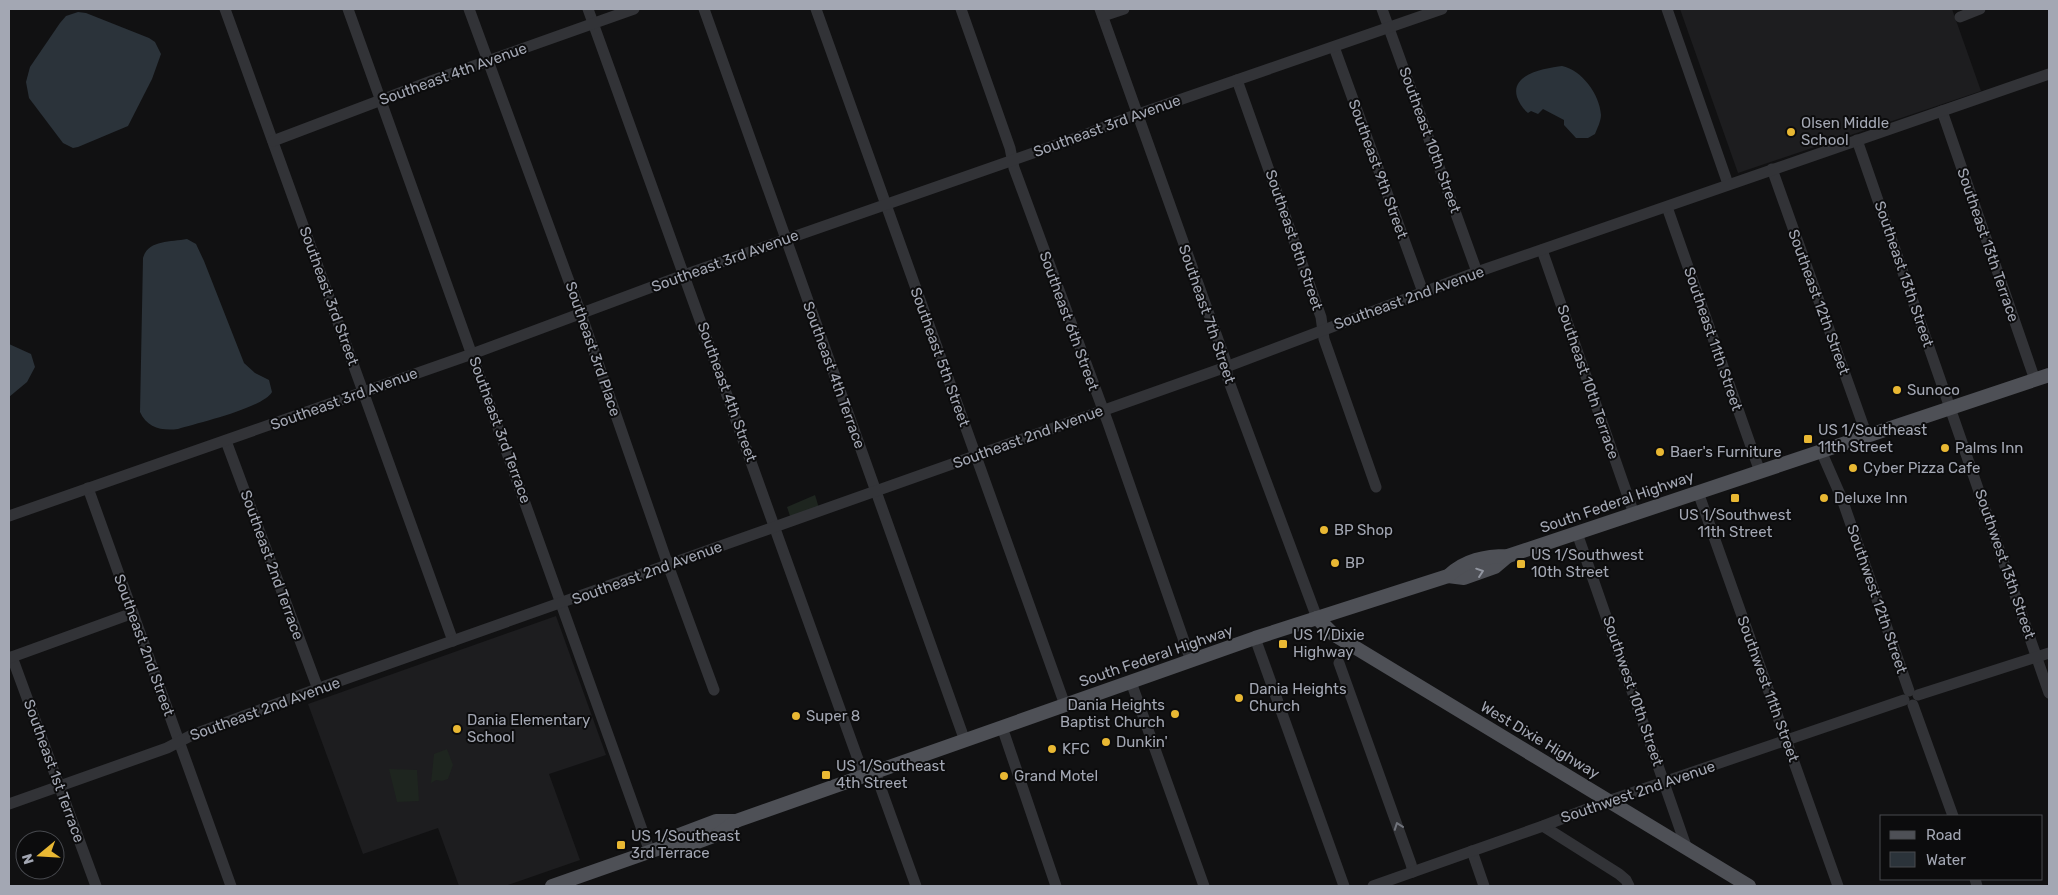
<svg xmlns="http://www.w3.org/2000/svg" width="2058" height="895" font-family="Rubik,sans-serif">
	<rect width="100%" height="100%" fill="#111112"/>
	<g fill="#1d1d1f">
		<polygon points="1680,9 1952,9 1981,91 1738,173"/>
		<polygon points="556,616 606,755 549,774 580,860 505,886 459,886 438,828 363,854 308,704"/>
	</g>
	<g fill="#1e251f">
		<polygon points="815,495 819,508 791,519 787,507"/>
		<polygon points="447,749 453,765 448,779 442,781 436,780 431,783 434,754"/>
		<polygon points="389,769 417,770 419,801 397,802"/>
	</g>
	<g fill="#2b333a">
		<polygon points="78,12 86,13 149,38 155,42 161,54 152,79 128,126 78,147 73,148 63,143 29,98 26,82 30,67 60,23 66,16"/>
		<path d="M1562,66c20,4 38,29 39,49 0,6 -4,14 -6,19l-7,4h-12l-12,-13v-5l-21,-11 -5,5 -7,-3 -3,2c-5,-4 -9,-10 -11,-16 -7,-24 30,-29 45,-31z"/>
		<path d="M187,239l9,5 8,17 40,102 11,10 14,7 3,12c-9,16 -74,31 -94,37 -16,2 -31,-1 -38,-17l3,-154c5,-18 27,-16 44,-19z"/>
		<polygon points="9,344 31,354 35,367 27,382 9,397"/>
	</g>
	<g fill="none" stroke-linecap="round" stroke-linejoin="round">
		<g stroke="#323337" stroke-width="11">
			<polyline points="225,9 453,641"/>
			<polyline points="348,9 650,852"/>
			<polyline points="469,9 581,314 668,565 714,690"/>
			<polyline points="588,9 864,776"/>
			<polyline points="704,9 965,741"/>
			<polyline points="816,9 1065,705"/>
			<polyline points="961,9 1010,148 1014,168 1108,423 1191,661"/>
			<polyline points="1100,9 1225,359 1228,379 1317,618"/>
			<polyline points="1382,9 1477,272"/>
			<polyline points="1667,9 1728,184"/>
			<polyline points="1103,16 1124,9"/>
			<polyline points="1960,17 1980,9"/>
			<polyline points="1334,47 1423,292"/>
			<polyline points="1237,80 1321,317 1324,339 1376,487"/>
			<polyline points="1942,111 2035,380"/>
			<polyline points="1857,140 2049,693"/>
			<polyline points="273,141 434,80 634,9"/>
			<polyline points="1772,169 1867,436"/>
			<polyline points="1667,207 1760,472"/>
			<polyline points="1542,250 1634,514"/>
			<polyline points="226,441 318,689"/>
			<polyline points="1821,451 1842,499 1909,691"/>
			<polyline points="88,488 231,886"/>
			<polyline points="1698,492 1838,886"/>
			<polyline points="9,516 472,354 684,275 1079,137 1127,118 1442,9"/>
			<polyline points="1577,533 1687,849"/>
			<polyline points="1255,638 1344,886"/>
			<polyline points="12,657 96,886"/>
			<polyline points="9,658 133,613"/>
			<polyline points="1339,663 1411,864 1413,872"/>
			<polyline points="1131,682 1204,886"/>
			<polyline points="1918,695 2049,653"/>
			<polyline points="1913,705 1953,816"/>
			<polyline points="1002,727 1056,886"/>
			<polyline points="875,772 916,886"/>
			<polyline points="9,804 167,748 192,735 328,685 1226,367 1477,272 2049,74"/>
			<polyline points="1543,826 1619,874 1626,880 1629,886"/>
			<polyline points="1472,851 1484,886"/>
			<polyline points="1975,879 1977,886"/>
			<polyline points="1373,886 1543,826 1608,801 1904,700"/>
		</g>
		<g stroke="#4e5056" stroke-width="14">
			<polyline points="1448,576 1464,578 1495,567 1508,556"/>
			<polyline points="1317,618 1333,634 1749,886"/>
			<polyline points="663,847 679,835 716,821 736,821"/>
			<path d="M552,886l111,-39h21l35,-13 17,-13 519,-183 193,-62c17,-16 37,-20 60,-20l541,-181"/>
		</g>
	</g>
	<defs><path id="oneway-chevron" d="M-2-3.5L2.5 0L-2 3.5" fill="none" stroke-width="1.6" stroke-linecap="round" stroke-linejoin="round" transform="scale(1.25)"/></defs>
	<use stroke="#9296a0" href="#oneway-chevron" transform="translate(1480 572) rotate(-19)"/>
	<use stroke="#70737b" href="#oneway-chevron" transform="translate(1398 826) rotate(-110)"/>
	<g fill="#e9b833" stroke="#0c0c0d" stroke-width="2">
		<circle cx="1791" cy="132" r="5"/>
		<circle cx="1897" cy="390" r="5"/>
		<rect x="1803" y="434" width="10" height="10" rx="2.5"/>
		<circle cx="1945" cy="448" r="5"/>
		<circle cx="1660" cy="452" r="5"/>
		<circle cx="1853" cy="468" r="5"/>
		<rect x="1730" y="493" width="10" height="10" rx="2.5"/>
		<circle cx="1824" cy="498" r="5"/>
		<circle cx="1324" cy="530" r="5"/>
		<circle cx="1335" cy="563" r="5"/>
		<rect x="1516" y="559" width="10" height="10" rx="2.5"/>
		<rect x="1278" y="639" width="10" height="10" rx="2.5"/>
		<circle cx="1239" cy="698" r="5"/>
		<circle cx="1175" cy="714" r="5"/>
		<circle cx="796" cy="716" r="5"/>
		<circle cx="457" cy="729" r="5"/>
		<circle cx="1106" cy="742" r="5"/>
		<circle cx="1052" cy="749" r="5"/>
		<rect x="821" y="770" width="10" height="10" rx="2.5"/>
		<circle cx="1004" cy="776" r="5"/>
		<rect x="616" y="840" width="10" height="10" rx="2.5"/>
	</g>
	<g text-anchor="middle" stroke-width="4" stroke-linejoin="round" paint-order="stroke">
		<g font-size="15" fill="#a3a7b3" stroke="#0c0c0d">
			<text transform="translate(453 74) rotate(-20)" y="5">Southeast 4th Avenue</text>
			<text transform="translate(1107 126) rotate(-20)" y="5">Southeast 3rd Avenue</text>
			<text transform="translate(1430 140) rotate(70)" y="5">Southeast 10th Street</text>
			<text transform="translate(1378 169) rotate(70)" y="5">Southeast 9th Street</text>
			<text transform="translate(1294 240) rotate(71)" y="5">Southeast 8th Street</text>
			<text transform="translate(1988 245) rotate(71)" y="5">Southeast 13th Terrace</text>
			<text transform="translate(725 261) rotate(-20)" y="5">Southeast 3rd Avenue</text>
			<text transform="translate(1904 274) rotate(71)" y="5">Southeast 13th Street</text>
			<text transform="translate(329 296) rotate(70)" y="5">Southeast 3rd Street</text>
			<text transform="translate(1409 298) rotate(-20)" y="5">Southeast 2nd Avenue</text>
			<text transform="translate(1819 302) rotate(70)" y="5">Southeast 12th Street</text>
			<text transform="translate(1207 314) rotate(71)" y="5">Southeast 7th Street</text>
			<text transform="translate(1069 321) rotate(70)" y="5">Southeast 6th Street</text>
			<text transform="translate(1713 339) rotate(71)" y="5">Southeast 11th Street</text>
			<text transform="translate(593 349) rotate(71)" y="5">Southeast 3rd Place</text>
			<text transform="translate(940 357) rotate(70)" y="5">Southeast 5th Street</text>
			<text transform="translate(834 375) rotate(70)" y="5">Southeast 4th Terrace</text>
			<text transform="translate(1588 382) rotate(71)" y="5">Southeast 10th Terrace</text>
			<text transform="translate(727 392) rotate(70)" y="5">Southeast 4th Street</text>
			<text transform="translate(344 399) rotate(-20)" y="5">Southeast 3rd Avenue</text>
			<text transform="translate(500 430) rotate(70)" y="5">Southeast 3rd Terrace</text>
			<text transform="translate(1028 437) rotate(-20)" y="5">Southeast 2nd Avenue</text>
			<text transform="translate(1617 502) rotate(-19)" y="5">South Federal Highway</text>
			<text transform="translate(2005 564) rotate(71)" y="5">Southwest 13th Street</text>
			<text transform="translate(272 565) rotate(70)" y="5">Southeast 2nd Terrace</text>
			<text transform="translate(647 573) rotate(-20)" y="5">Southeast 2nd Avenue</text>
			<text transform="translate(1877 599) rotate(71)" y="5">Southwest 12th Street</text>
			<text transform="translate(144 645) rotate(70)" y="5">Southeast 2nd Street</text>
			<text transform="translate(1156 656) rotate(-19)" y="5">South Federal Highway</text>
			<text transform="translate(1768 689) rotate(70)" y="5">Southwest 11th Street</text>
			<text transform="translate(1633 691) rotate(71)" y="5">Southwest 10th Street</text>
			<text transform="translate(265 709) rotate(-20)" y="5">Southeast 2nd Avenue</text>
			<text transform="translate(1540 740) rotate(31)" y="5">West Dixie Highway</text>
			<text transform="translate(54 771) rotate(70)" y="5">Southeast 1st Terrace</text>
			<text transform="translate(1638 792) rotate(-19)" y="5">Southwest 2nd Avenue</text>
		</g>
		<g font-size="15" fill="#a3a7b3" stroke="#0c0c0d" text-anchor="start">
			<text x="1801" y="128">Olsen Middle<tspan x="1801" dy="17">School</tspan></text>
			<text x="1907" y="395">Sunoco</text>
			<text x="1818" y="435">US 1/Southeast<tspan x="1818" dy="17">11th Street</tspan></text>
			<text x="1955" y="453">Palms Inn</text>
			<text x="1670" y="457">Baer's Furniture</text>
			<text x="1863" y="473">Cyber Pizza Cafe</text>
			<text x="1834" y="503">Deluxe Inn</text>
			<text x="1735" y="520" text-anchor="middle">US 1/Southwest<tspan x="1735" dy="17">11th Street</tspan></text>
			<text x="1334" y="535">BP Shop</text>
			<text x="1531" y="560">US 1/Southwest<tspan x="1531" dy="17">10th Street</tspan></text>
			<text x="1345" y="568">BP</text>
			<text x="1293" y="640">US 1/Dixie<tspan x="1293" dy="17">Highway</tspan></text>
			<text x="1249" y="694">Dania Heights<tspan x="1249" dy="17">Church</tspan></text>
			<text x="1165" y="710" text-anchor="end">Dania Heights<tspan x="1165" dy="17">Baptist Church</tspan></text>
			<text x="806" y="721">Super 8</text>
			<text x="467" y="725">Dania Elementary<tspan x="467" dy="17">School</tspan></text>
			<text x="1116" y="747">Dunkin'</text>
			<text x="1062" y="754">KFC</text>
			<text x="836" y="771">US 1/Southeast<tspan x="836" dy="17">4th Street</tspan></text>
			<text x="1014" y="781">Grand Motel</text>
			<text x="631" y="841">US 1/Southeast<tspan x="631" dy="17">3rd Terrace</tspan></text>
		</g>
	</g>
	<rect width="2058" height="895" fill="none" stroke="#a3a7b3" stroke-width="20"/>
	<rect x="1880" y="815" width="162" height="65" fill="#0c0c0d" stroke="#484a4f"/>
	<rect x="1890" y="831" width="25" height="8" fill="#4e5056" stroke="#484a4f"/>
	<text x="1926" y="840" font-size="15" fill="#a3a7b3">Road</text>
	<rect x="1890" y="852" width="25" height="15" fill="#2b333a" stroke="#484a4f"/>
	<text x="1926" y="865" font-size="15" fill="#a3a7b3">Water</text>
	<g transform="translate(40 855) rotate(252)"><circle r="24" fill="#0c0c0d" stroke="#484a4f"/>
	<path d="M0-4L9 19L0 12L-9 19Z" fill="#e9b833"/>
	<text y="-8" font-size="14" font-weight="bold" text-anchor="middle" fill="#a3a7b3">N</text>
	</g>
</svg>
